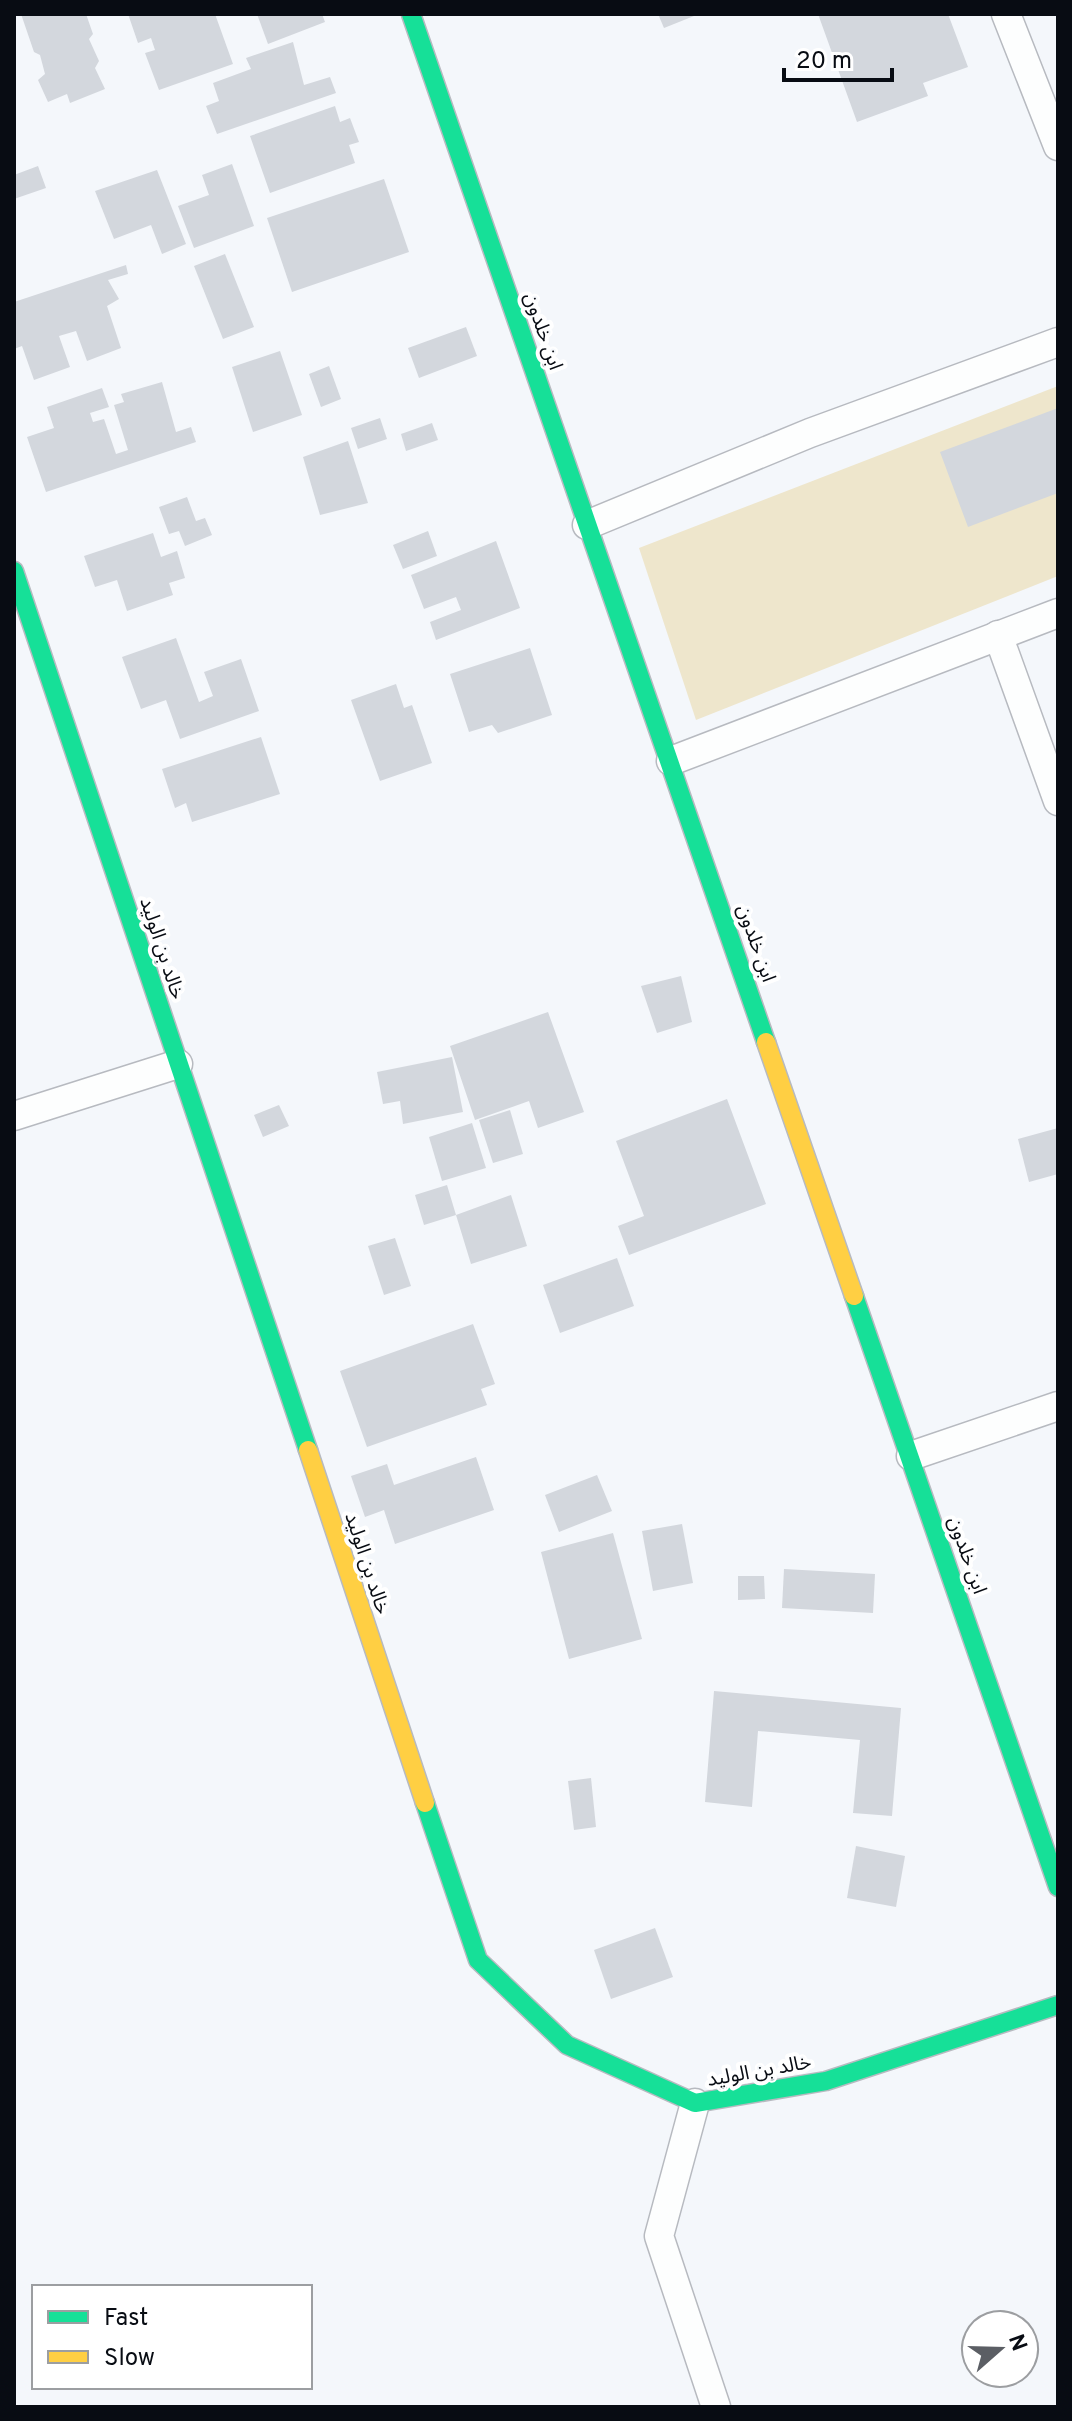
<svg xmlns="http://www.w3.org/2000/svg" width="1072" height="2421" font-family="Overpass,'Noto Sans Arabic',sans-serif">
	<rect width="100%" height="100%" fill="#f4f7fb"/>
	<polygon fill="#eee6cc" points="1058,386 1058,576 696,720 639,548"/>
	<g fill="#d3d7dd">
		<polygon points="21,14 86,14 93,34 89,39 99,61 95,68 105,89 70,103 67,94 48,102 38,80 45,74 40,55 34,52"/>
		<polygon points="128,14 215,14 233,64 159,90 145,53 155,50 151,38 138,43"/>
		<polygon points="257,14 322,14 325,22 268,44"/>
		<polygon points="658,14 699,14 664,28"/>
		<polygon points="818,14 948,14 968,67 923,83 928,96 857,122"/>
		<polygon points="293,42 304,85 330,77 336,93 217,134 206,106 219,101 213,83 251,69 246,58"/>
		<polygon points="335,106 340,122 350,118 359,142 349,145 355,163 270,193 250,136"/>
		<polygon points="232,164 254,226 194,248 178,206 209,195 202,175"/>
		<polygon points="38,166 46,188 14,199 14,175"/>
		<polygon points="157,170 186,244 162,254 151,225 114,239 95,191"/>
		<polygon points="384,179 409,252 292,292 267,218"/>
		<polygon points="225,254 254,327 223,339 194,266"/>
		<polygon points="126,265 128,274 108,280 119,299 107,306 121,348 87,361 76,331 59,336 70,367 34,380 22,346 14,349 14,302"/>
		<polygon points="466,327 477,356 419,378 408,348"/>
		<polygon points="280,351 302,415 253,432 232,367"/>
		<polygon points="329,366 341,399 321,407 309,374"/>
		<polygon points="162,382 176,432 191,427 196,442 46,492 27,437 54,428 47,407 102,388 109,407 90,413 93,422 104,419 116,454 128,450 114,405 124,402 121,394"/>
		<polygon points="1058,408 1058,493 968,527 940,452"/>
		<polygon points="380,418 387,439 358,449 351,428"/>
		<polygon points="432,423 438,440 406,451 401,434"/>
		<polygon points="348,441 368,503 320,515 303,457"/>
		<polygon points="187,497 196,521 205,518 212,535 185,546 179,531 169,534 159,507"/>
		<polygon points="428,531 437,556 403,569 393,545"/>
		<polygon points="153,533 161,557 177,551 185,578 169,583 173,595 127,611 117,580 95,587 84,556"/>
		<polygon points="496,541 520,608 436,640 430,622 461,610 456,597 424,609 411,575"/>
		<polygon points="176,638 199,702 213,696 204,672 241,659 259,711 180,739 166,700 141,709 122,657"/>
		<polygon points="530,648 552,715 498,733 492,725 469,732 450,674"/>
		<polygon points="396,684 404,708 412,705 432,763 380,781 351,700"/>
		<polygon points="261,737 280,794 192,822 186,803 175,808 162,769"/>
		<polygon points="681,976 692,1022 657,1033 641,986"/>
		<polygon points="548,1012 584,1112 538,1128 529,1101 475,1120 450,1046"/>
		<polygon points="452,1057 463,1112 403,1124 400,1101 383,1104 377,1072"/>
		<polygon points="727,1099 766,1204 629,1255 618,1226 644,1216 616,1141"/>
		<polygon points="279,1105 289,1126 263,1137 254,1115"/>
		<polygon points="510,1110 523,1154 493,1163 479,1120"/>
		<polygon points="472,1123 486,1168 442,1181 429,1137"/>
		<polygon points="1058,1128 1058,1174 1029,1182 1018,1139"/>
		<polygon points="447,1185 456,1215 511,1195 527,1246 471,1264 456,1215 424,1225 415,1195"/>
		<polygon points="395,1238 411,1286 384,1295 368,1246"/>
		<polygon points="617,1258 634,1306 560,1333 543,1285"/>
		<polygon points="473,1324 495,1384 481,1389 487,1405 367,1447 340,1371"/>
		<polygon points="476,1457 494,1510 395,1544 384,1510 365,1517 351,1476 387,1464 394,1485"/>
		<polygon points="597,1475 612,1511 559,1532 545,1495"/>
		<polygon points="682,1524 693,1583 653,1591 642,1531"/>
		<polygon points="613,1533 642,1639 569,1659 541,1552"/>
		<polygon points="784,1569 875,1574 873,1613 782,1608"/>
		<polygon points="738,1576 764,1576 765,1599 738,1600"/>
		<polygon points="714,1691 901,1708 892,1816 853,1813 860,1740 758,1731 752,1807 705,1802"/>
		<polygon points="591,1778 596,1827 574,1830 568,1781"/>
		<polygon points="856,1846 905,1856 896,1907 847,1898"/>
		<polygon points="655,1928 673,1977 611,1999 594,1950"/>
	</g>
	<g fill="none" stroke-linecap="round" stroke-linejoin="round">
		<defs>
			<g id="street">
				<polyline points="1006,14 1058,146"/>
				<polyline points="587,525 810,433 1058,342"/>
				<polyline points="998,635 1058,801"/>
				<polyline points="671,761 1058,613"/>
				<polyline points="14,1116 178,1064"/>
				<polyline points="911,1456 1058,1406"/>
				<polyline points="695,2103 659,2236 716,2407"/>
			</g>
			<g id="fast">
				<polyline points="411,14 766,1042"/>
				<polyline points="14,571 308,1450"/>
				<polyline points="854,1296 1058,1887"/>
				<polyline points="425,1803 478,1960 567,2045 695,2103 826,2081 1058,2005"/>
			</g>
			<g id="slow">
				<polyline points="766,1042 854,1296"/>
				<polyline points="308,1450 425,1803"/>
			</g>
		</defs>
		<use href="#street" stroke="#b7bac0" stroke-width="31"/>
		<use href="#fast" stroke="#b7bac0" stroke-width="21"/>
		<use href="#slow" stroke="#b7bac0" stroke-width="21"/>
		<use href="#street" stroke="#fdfefe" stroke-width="28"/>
		<use href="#fast" stroke="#16e098" stroke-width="18"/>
		<use href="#slow" stroke="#ffcf43" stroke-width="18"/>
	</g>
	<g text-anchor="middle" stroke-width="8" stroke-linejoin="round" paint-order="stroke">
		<g font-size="20" fill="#080c13" stroke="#fff">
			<text transform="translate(544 331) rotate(71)" y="7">ابن خلدون</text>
			<text transform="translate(757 943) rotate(71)" y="7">ابن خلدون</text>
			<text transform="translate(163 948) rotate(72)" y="7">خالد بن الوليد</text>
			<text transform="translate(968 1555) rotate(71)" y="7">ابن خلدون</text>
			<text transform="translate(368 1563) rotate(72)" y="7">خالد بن الوليد</text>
			<text transform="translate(759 2070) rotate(-10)" y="7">خالد بن الوليد</text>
		</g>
	</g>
	<rect width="1072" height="2421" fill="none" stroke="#080c13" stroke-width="32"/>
	<rect x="32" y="2285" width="280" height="104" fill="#ffffff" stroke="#9c9ea1" stroke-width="2"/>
	<rect x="48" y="2311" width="40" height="12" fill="#16e098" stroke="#9c9ea1" stroke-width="2"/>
	<text x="104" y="2325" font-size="24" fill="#080c13">Fast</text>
	<rect x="48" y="2351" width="40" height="12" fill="#ffcf43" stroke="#9c9ea1" stroke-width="2"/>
	<text x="104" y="2365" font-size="24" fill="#080c13">Slow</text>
	<g transform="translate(1000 2349) rotate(70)"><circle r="38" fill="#ffffff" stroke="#9c9ea1" stroke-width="2"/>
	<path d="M0-6L14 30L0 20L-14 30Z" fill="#5b5e64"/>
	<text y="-12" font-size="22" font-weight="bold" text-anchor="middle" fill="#080c13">N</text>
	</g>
	<path d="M784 68v12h108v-12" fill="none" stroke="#080c13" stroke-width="4"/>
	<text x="796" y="68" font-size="24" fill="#080c13" stroke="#ffffff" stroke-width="6" paint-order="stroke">20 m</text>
</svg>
